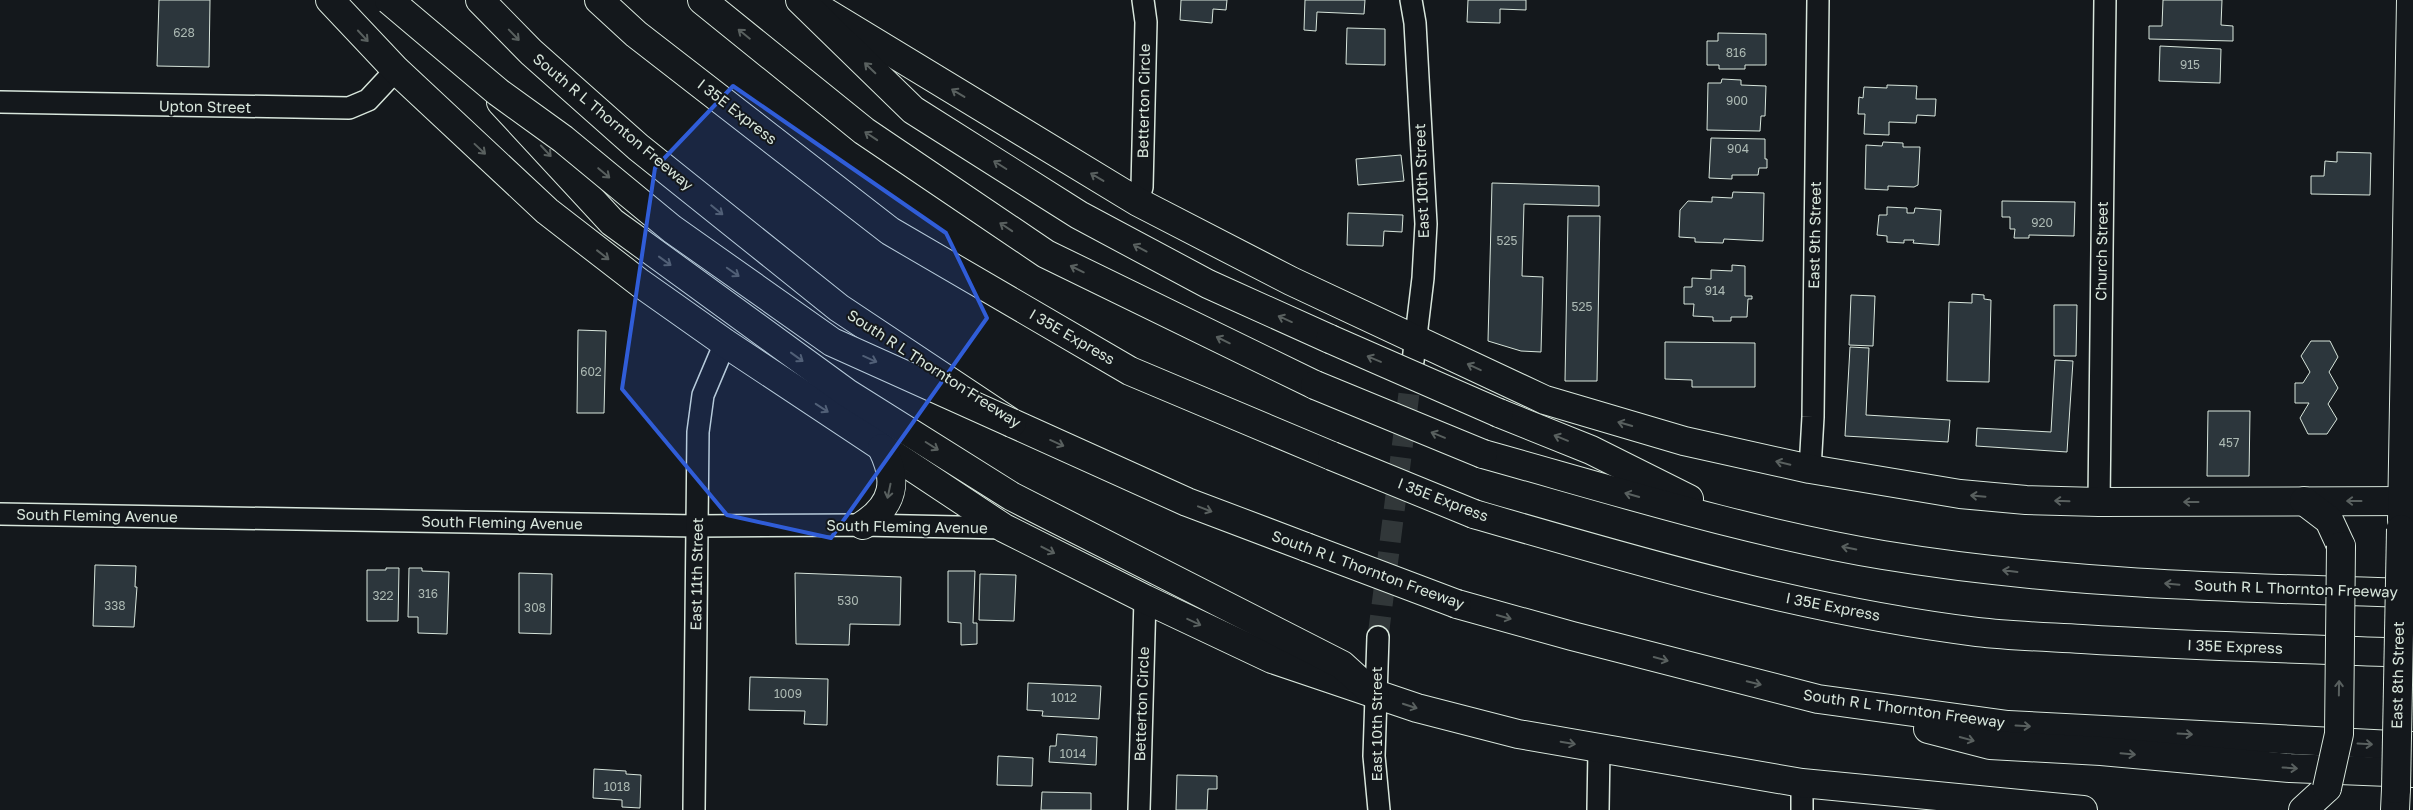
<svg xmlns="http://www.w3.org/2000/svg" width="2413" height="810" font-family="'Golos Text',sans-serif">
	<rect width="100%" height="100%" fill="#14181c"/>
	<g fill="#2c363c" stroke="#d8e6dc">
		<polygon points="159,0 210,0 209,67 157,66"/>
		<polygon points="1181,0 1227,0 1226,10 1213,9 1212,23 1180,20"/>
		<polygon points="1305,0 1365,0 1364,14 1317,12 1316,31 1304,30"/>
		<polygon points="1468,0 1526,0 1526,10 1500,9 1500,23 1467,22"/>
		<polygon points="2163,0 2222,0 2221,25 2233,26 2233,41 2149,39 2149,26 2162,26"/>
		<polygon points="1347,28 1385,29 1385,65 1346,64"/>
		<polygon points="1718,33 1766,34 1766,65 1745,65 1745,69 1719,69 1719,65 1707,65 1707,41 1718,41"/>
		<polygon points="2160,46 2221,49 2220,83 2159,81"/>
		<polygon points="1722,79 1741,80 1741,85 1766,86 1765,116 1761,116 1760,131 1707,130 1708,83 1721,83"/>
		<polygon points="1887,85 1917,86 1916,99 1936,99 1935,116 1917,115 1916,123 1889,122 1889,135 1864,134 1865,114 1858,114 1859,97 1863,98 1864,87 1887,88"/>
		<polygon points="1711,138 1765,139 1765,159 1767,159 1767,168 1759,168 1758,175 1732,175 1732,179 1709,178"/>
		<polygon points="1883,142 1903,143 1903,147 1920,147 1918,185 1914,187 1888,186 1888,190 1865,189 1866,145 1882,146"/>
		<polygon points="2337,152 2371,153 2370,195 2311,194 2311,176 2324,176 2325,161 2337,162"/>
		<polygon points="1401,155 1404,181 1358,185 1356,159"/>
		<polygon points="1492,183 1599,186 1599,206 1524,204 1522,276 1543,277 1541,352 1521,351 1488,341"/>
		<polygon points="1733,192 1764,193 1763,241 1724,239 1723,243 1695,242 1695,238 1679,237 1680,210 1688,201 1712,202 1712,197 1732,198"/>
		<polygon points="2002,201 2075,202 2074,236 2029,235 2029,238 2014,238 2015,229 2010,229 2010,217 2002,217"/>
		<polygon points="1887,207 1907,208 1907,213 1914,213 1915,208 1941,210 1939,245 1913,243 1914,240 1904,240 1904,243 1887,242 1887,236 1877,235 1879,215 1887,215"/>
		<polygon points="1348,213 1403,215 1402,232 1384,231 1383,246 1347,245"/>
		<polygon points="1568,216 1600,216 1597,381 1565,381"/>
		<polygon points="1732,265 1745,266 1745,296 1752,296 1752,299 1748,299 1747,317 1731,317 1731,321 1713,321 1713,317 1693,316 1694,304 1684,304 1684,287 1692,287 1692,278 1711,279 1711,270 1732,271"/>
		<polygon points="1972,294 1984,295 1984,299 1991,300 1989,382 1947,381 1949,302 1972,303"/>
		<polygon points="1851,295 1875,296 1873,346 1849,345"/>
		<polygon points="2054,305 2077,305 2076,356 2054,356"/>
		<polygon points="578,330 606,331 604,413 577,413"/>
		<polygon points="2311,341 2330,341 2338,357 2329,372 2338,388 2328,404 2337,419 2327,434 2308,434 2300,418 2309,403 2295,403 2295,383 2303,383 2310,372 2301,356"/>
		<polygon points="1665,342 1755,343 1755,387 1692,387 1692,380 1665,379"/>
		<polygon points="1850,347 1869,348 1866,415 1950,420 1948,442 1845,436"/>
		<polygon points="2055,360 2073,361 2067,452 1976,446 1977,428 2051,432"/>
		<polygon points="2208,411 2250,411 2249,476 2207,476"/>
		<polygon points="95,565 136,566 135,587 137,587 134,627 93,626"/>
		<polygon points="386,568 399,568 398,621 367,621 367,570 386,570"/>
		<polygon points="409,568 422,568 422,571 449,572 447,634 418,633 418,617 408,617"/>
		<polygon points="948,571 975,571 973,623 977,623 977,644 961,645 961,623 948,622"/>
		<polygon points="519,573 552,574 551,634 519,633"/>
		<polygon points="795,573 901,577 900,625 850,624 849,645 796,644"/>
		<polygon points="980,574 1016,575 1014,621 979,620"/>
		<polygon points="750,677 828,679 827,725 804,724 805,711 749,710"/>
		<polygon points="1028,683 1101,686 1099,719 1042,716 1043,711 1027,710"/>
		<polygon points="1057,734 1097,737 1096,765 1049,762 1050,746 1056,746"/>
		<polygon points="998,756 1033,758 1032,786 997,785"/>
		<polygon points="594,769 626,771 626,774 641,775 640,808 622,807 622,800 593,798"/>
		<polygon points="1177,775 1217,776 1217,789 1208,789 1207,810 1176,810"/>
		<polygon points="1042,792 1091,793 1091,810 1041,810"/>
	</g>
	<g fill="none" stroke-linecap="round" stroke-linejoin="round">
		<polyline stroke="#313739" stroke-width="21" stroke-dasharray="21 11" stroke-linecap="butt" points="1378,637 1413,362"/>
		<defs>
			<g id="minor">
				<polyline points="1411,0 1415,23 1426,224 1423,278 1413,361"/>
				<polyline points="0,102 349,108 368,100 396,70"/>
				<polyline points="1138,202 1142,187 1146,22 1143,0"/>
				<polyline points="1810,469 1813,417 1818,0"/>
				<polyline points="2099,502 2105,0"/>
				<polyline points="0,514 697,526 863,525 1004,528"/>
				<polyline points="1378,637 1374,756 1379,810"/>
				<polyline points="694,810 698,432 703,395 725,343"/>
				<polyline points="1139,810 1145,599"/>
				<polyline points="1598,810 1599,749"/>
				<polyline points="1802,810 1802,783"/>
			</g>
			<g id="secondary">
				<polyline points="330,0 396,70 547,211 640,283 725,343 1004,528 1145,599 1272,659 1417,708 1518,734 1802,783 2083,810"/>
				<polyline points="812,4 1138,202 1291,281 1545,400 1684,441 1810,469 1960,494 2026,500 2099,502 2413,501"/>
				<polyline points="2304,501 2329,520 2341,546"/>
				<polyline points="2402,520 2411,0"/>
				<path d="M863,525c32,-21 35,-45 19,-77"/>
				<polyline points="2303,810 2327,788"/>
				<polyline points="2395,810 2396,789"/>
			</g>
			<g id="motorway">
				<polyline points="480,0 531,52 638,147 839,308 1012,423 1187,502 1306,547"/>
				<polyline points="599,0 636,34 890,231 1130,371 1332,456"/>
				<polyline points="702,0 864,131 1046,254 1315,385"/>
				<polyline points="800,0 913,110 1079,215 1208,284 1330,339"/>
				<polyline points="501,102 612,222 847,393 1011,496 1342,665 1375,695"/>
				<polyline points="1499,413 1591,450 1689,499"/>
				<path d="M1483,454c133,37 264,78 400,101 175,29 353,33 530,38"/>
				<path d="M1474,514c165,48 332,97 503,118 35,4 71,5 105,7 111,7 221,10 331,14"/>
				<polyline points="1457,604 1572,636 1818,699 2008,725 2413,746"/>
				<polyline points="1928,729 1990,745 2101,751 2290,768 2413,773"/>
			</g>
		</defs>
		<use href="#minor" stroke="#d8e6dc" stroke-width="24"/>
		<use href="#secondary" stroke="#d8e6dc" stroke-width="30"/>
		<use href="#motorway" stroke="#d8e6dc" stroke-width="30"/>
		<use href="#minor" stroke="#14181c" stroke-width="21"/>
		<use href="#secondary" stroke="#14181c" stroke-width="28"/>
		<use href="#motorway" stroke="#14181c" stroke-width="28"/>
		<defs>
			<g id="secondary-bridge">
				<polyline points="2327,788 2339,734 2341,546"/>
				<polyline points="2396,789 2401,529"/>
			</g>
			<g id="motorway-bridge">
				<polyline points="389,0 498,92 563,139 672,229 832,342 1012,423"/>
				<polyline points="1330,339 1499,413"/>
				<polyline points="1315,385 1483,454"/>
				<polyline points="1332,456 1474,514"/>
				<polyline points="1306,547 1457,604"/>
			</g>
		</defs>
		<use href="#secondary-bridge" stroke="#d8e6dc" stroke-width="30" stroke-linecap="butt"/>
		<use href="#motorway-bridge" stroke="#d8e6dc" stroke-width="30" stroke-linecap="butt"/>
		<use href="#secondary-bridge" stroke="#14181c" stroke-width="28"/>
		<use href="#motorway-bridge" stroke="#14181c" stroke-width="28"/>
	</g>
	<defs><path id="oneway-shaft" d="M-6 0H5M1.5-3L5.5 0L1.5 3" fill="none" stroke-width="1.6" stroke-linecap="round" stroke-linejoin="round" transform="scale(1.25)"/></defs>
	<g stroke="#59605f">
		<use href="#oneway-shaft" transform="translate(744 34) rotate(-141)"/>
		<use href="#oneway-shaft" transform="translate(514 35) rotate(46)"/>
		<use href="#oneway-shaft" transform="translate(363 36) rotate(47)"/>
		<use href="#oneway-shaft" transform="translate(870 68) rotate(-136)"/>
		<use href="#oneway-shaft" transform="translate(958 93) rotate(-149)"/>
		<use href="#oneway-shaft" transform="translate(871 136) rotate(-146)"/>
		<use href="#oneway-shaft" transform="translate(480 149) rotate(43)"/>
		<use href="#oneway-shaft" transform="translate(546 151) rotate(47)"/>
		<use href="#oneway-shaft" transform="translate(1000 165) rotate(-148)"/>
		<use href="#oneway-shaft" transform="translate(604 173) rotate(40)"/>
		<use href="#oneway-shaft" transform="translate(1097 177) rotate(-149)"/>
		<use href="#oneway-shaft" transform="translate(717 210) rotate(39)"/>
		<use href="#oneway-shaft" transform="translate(1006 227) rotate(-146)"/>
		<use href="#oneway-shaft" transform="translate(1140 248) rotate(-152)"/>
		<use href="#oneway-shaft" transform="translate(603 255) rotate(38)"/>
		<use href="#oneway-shaft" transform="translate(665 261) rotate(36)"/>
		<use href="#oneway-shaft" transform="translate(1077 269) rotate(-154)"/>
		<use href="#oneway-shaft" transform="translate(733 272) rotate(35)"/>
		<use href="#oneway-shaft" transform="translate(1285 319) rotate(-156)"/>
		<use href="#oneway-shaft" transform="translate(1223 340) rotate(-154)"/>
		<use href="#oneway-shaft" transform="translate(797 357) rotate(36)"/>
		<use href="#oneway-shaft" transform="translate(870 359) rotate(24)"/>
		<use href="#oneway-shaft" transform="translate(1374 359) rotate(-157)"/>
		<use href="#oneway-shaft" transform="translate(1474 367) rotate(-155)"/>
		<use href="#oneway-shaft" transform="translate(822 408) rotate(33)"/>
		<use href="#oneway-shaft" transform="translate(1625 424) rotate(-164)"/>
		<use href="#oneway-shaft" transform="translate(1438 435) rotate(-158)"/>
		<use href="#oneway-shaft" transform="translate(1561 438) rotate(-158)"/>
		<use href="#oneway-shaft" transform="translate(1057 443) rotate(24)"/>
		<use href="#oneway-shaft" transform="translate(932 446) rotate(32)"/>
		<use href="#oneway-shaft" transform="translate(1783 463) rotate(-167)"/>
		<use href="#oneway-shaft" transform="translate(889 491) rotate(102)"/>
		<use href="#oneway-shaft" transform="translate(1632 495) rotate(-164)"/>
		<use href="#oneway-shaft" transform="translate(1978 496) rotate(-175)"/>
		<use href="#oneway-shaft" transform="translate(2062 501) rotate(-178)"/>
		<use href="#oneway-shaft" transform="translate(2354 501) rotate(180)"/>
		<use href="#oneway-shaft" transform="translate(2191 502) rotate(180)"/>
		<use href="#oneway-shaft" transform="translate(1205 509) rotate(21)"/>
		<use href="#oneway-shaft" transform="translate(1849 548) rotate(-169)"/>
		<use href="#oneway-shaft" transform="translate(1048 550) rotate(27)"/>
		<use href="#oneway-shaft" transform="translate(2010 571) rotate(-173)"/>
		<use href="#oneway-shaft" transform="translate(2172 584) rotate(-175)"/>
		<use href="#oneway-shaft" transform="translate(1504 617) rotate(16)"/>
		<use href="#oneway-shaft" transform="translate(1194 622) rotate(25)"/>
		<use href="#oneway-shaft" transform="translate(1661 659) rotate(15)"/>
		<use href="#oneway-shaft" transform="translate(1754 683) rotate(14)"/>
		<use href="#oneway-shaft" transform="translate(2339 688) rotate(-89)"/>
		<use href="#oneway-shaft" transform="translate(1410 706) rotate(18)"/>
		<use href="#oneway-shaft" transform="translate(2023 726) rotate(3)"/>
		<use href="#oneway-shaft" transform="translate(2185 734) rotate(3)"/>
		<use href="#oneway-shaft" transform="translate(1967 739) rotate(15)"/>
		<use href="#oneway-shaft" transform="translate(1568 743) rotate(10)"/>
		<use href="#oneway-shaft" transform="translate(2365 744) rotate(3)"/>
		<use href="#oneway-shaft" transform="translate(2128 754) rotate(5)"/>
		<use href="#oneway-shaft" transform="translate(2290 768) rotate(4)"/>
	</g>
	<path fill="#305dd8" fill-opacity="0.2" stroke="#305dd8" stroke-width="4" stroke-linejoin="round" d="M733,86l213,147 41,85 -156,220 -104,-23 -105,-126 33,-221z"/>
	<g text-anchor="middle" stroke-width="4" stroke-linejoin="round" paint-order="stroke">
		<g font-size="12" fill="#adbab4">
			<text x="184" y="37">628</text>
			<text x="1736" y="57">816</text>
			<text x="2190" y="69">915</text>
			<text x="1737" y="105">900</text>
			<text x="1738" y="153">904</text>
			<text x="2042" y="227">920</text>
			<text x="1507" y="245">525</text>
			<text x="1715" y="295">914</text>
			<text x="1582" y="311">525</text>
			<text x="591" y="376">602</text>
			<text x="2229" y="447">457</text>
			<text x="428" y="598">316</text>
			<text x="383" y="600">322</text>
			<text x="848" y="605">530</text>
			<text x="115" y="610">338</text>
			<text x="535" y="612">308</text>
			<text x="788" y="698">1009</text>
			<text x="1064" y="702">1012</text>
			<text x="1073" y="758">1014</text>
			<text x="617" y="791">1018</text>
		</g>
		<g font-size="15" fill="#d8e6dc" stroke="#14181c">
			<text transform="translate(1144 101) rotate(-89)" y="5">Betterton Circle</text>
			<text transform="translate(205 107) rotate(1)" y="5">Upton Street</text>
			<text transform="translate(737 112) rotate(38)" y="5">I 35E Express</text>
			<text transform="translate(613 122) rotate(40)" y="5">South R L Thornton Freeway</text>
			<text transform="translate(1422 181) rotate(-92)" y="5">East 10th Street</text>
			<text transform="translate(1815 235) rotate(-89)" y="5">East 9th Street</text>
			<text transform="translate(2102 251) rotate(-89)" y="5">Church Street</text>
			<text transform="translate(1072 337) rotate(30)" y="5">I 35E Express</text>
			<text transform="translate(934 369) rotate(33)" y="5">South R L Thornton Freeway</text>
			<text transform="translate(1443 500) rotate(21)" y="5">I 35E Express</text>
			<text transform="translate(97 516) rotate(1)" y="5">South Fleming Avenue</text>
			<text transform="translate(502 523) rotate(1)" y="5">South Fleming Avenue</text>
			<text transform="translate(907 527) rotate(1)" y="5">South Fleming Avenue</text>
			<text transform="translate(1368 570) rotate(20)" y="5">South R L Thornton Freeway</text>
			<text transform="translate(697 574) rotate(-89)" y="5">East 11th Street</text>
			<text transform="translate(2296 589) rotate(2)" y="5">South R L Thornton Freeway</text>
			<text transform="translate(1833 607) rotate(11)" y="5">I 35E Express</text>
			<text transform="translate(2235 647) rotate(2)" y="5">I 35E Express</text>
			<text transform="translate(2398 675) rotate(-89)" y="5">East 8th Street</text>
			<text transform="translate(1142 704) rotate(-88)" y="5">Betterton Circle</text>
			<text transform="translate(1904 709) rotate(8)" y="5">South R L Thornton Freeway</text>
			<text transform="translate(1377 724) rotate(-90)" y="5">East 10th Street</text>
		</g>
	</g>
</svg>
